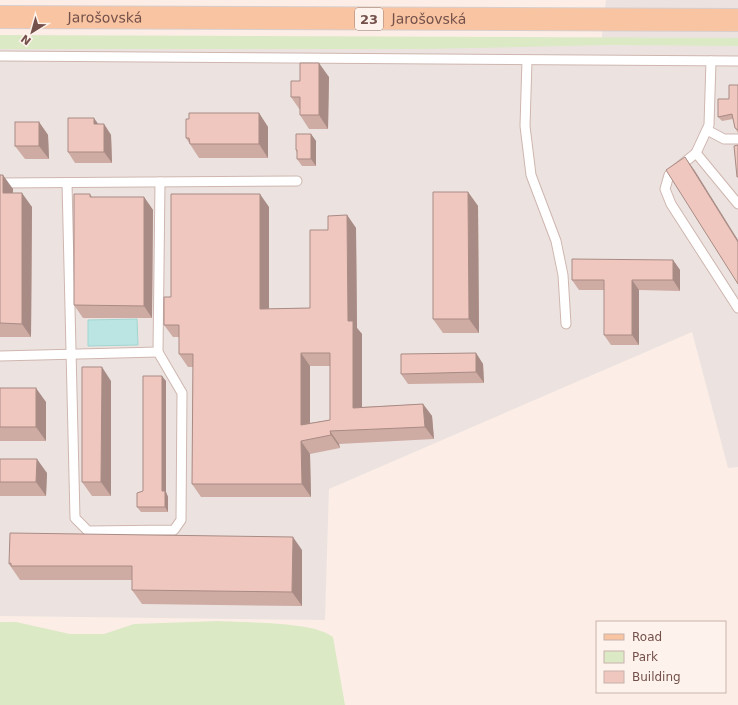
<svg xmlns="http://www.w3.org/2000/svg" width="738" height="705" font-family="'DejaVu Sans',sans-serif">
	<rect width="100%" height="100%" fill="#fceee6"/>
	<polygon fill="#ece3e0" points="606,0 738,0 738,467 728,468 692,332 329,489 325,620 0,616 0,41 601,45"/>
	<g fill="#dbe9c5">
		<polygon points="0,35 738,38 738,46 609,45 425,49 0,49"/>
		<path d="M219,621c26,2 95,0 114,16l12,68h-345v-83h16l54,12h34l30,-10z"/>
	</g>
	<polygon fill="#bbe5e2" stroke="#a1d6d3" points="137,319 138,345 88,346 88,320"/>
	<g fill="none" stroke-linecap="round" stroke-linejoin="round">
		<defs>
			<g id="lane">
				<polyline points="0,56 738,61"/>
				<polyline points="527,60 525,126 531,175 556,241 563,275 566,324"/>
				<polyline points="711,61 709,125 696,153 669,175 665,189 671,204 738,308"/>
				<polyline points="707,130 724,139 738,139"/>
				<polyline points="696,153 738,204"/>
				<polyline points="0,183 297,181"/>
				<polyline points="67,183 75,518 88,531 174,530 181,520 182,393 158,352 160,182"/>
				<polyline points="0,356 158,352"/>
			</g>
			<g id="primary">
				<path id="s1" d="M0,17l738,3"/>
			</g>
		</defs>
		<use href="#lane" stroke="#cfb6af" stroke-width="11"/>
		<use href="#primary" stroke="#d8cecd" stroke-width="24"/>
		<use href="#lane" stroke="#fff" stroke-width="9"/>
		<use href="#primary" stroke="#f8c4a1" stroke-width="22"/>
	</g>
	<g fill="#ceaba3" fill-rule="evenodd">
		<polygon points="329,77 328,129 309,129 300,115 300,110 291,97 300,81"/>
		<polygon points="738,85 738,133 735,128 733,119 722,121 718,117 729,99"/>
		<polygon points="259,113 268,127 268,158 199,158 186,138 189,119"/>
		<polygon points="39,122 48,135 49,159 25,159 15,146"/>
		<polygon points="98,124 104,124 111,135 112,163 75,163 68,152"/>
		<polygon points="311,134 316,141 316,166 302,166 297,159 297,153 296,150"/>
		<polygon points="0,175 13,189 13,193 32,207 31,337 0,337"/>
		<polygon points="468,192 478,206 479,333 443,333 433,319"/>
		<polygon points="90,194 92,197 144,197 153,210 152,318 83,318 74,305"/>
		<path d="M269,207v102l41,-1 18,-78 19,-15 9,13 1,100 5,6v73l61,-3 9,12 2,23 -95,5 1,4 -30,6 1,43h-110l-9,-13 1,-117h-5l-9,-13v-17h-6l-9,-12zM310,366h20v54l-20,3z"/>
		<polygon points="673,260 680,270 680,291 639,290 639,345 611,345 604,335 604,290 579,290 572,280"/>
		<polygon points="476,353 483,364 484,383 408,384 401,374"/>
		<polygon points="111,381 111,496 92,496 82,482"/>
		<polygon points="166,381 166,492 168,497 168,512 141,512 137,507 143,491"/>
		<polygon points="0,388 46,402 46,441 0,441"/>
		<polygon points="0,459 47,473 46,496 0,496"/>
		<polygon points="302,550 302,606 142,604 132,590 132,580 20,580 9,564"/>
	</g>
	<g fill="#a88b85">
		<polygon points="319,63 329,77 328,129 319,115"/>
		<polygon points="259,113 268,127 268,158 259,144"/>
		<polygon points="94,118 101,128 94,124"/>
		<polygon points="39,122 48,135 49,159 39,146"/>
		<polygon points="104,124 111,135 112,163 104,152"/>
		<polygon points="311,134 316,141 316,166 311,159"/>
		<polygon points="685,157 695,171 738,240 738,242"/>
		<polygon points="3,175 13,189 13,207 3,193"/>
		<polygon points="468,192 478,206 479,333 469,319"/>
		<polygon points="22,193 32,207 31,337 22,324"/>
		<polygon points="260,194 269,207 269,322 260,309"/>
		<polygon points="144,197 153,210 152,318 144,306"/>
		<polygon points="347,215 356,228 357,328 362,334 362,421 353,408 348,321"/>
		<polygon points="673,260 680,270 680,291 673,280"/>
		<polygon points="632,280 639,290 639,345 632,335"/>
		<polygon points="301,353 310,366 310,438 301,425"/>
		<polygon points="476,353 483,364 484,383 476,372"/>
		<polygon points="102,367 111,381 111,496 101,482"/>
		<polygon points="162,376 166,381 166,492 168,497 168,512 165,507 162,491"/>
		<polygon points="36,388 46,402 46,441 36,427"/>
		<polygon points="423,404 432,416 434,439 425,427"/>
		<polygon points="330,431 339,444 340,448 331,435"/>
		<polygon points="301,441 310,454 311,497 302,484"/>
		<polygon points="37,459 47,473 46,496 36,482"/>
		<polygon points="293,537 302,550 302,606 292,592"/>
	</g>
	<g fill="#f0c7be" stroke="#a88b85" fill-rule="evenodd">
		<polygon points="300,63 319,63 319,115 300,115 300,97 291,97 291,81 300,81"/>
		<polygon points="729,85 738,85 738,130 735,128 732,114 718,117 718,99 729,99"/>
		<polygon points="189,113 259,113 259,144 190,144 189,138 186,138 186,119 189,119"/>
		<polygon points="68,118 94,118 94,124 104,124 104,152 68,152"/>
		<rect x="15" y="122" width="24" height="24"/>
		<polygon points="296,134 311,134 311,159 297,159 297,150 296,150"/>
		<polygon points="738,145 738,177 737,177 734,146"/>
		<polygon points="685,157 738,242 738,284 666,170"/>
		<polygon points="0,175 3,175 3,193 22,193 22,324 0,323"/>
		<polygon points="433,192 468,192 469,319 433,319"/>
		<polygon points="74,194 90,194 90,197 144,197 144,306 74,305"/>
		<path d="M171,194h89v115l50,-1v-78h18v-14l19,-1 1,106h5v87l70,-4 2,23 -95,4 1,4 -30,6 1,43h-110l1,-130h-14v-29h-15v-28h7zM301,353h29v67l-29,5z"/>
		<polygon points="572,259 673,260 673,280 632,280 632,335 604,335 604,280 572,280"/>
		<polygon points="476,353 476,372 401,374 401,354"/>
		<polygon points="82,367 102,367 101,482 82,482"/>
		<polygon points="143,376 162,376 162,491 165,491 165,507 137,507 137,493 143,491"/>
		<rect x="0" y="388" width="36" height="39"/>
		<polygon points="0,459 37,459 36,482 0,482"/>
		<polygon points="10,533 293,537 292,592 132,590 132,566 11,566 11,563 9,564"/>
	</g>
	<g text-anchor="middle" stroke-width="3" stroke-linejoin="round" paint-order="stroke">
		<rect fill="#fef3ec" stroke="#9d827b" stroke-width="1" x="355" y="8" width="28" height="22" rx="3"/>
		<g font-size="13" font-weight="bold" fill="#74514b">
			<text x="369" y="24">23</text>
		</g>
		<g font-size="14" fill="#74514b" stroke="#fef3ec">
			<text dy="5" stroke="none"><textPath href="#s1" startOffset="105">Jarošovská</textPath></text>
			<text dy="5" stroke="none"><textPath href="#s1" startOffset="429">Jarošovská</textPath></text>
		</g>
	</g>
	<rect x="596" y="621" width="130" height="72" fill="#fef3ec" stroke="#c7b2ac"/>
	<rect x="604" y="634" width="20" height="6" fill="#f8c4a1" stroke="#c7b2ac"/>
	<text x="632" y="641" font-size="12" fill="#74514b">Road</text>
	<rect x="604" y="651" width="20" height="12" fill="#dbe9c5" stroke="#c7b2ac"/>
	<text x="632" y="661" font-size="12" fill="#74514b">Park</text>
	<rect x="604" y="671" width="20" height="12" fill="#f0c7be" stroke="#c7b2ac"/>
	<text x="632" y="681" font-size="12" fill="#74514b">Building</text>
	<g transform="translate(32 32) rotate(217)" stroke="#fef3ec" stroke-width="3" paint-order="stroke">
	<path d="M0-3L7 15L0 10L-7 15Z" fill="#74514b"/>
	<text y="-6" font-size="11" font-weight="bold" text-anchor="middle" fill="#74514b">N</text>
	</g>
</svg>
